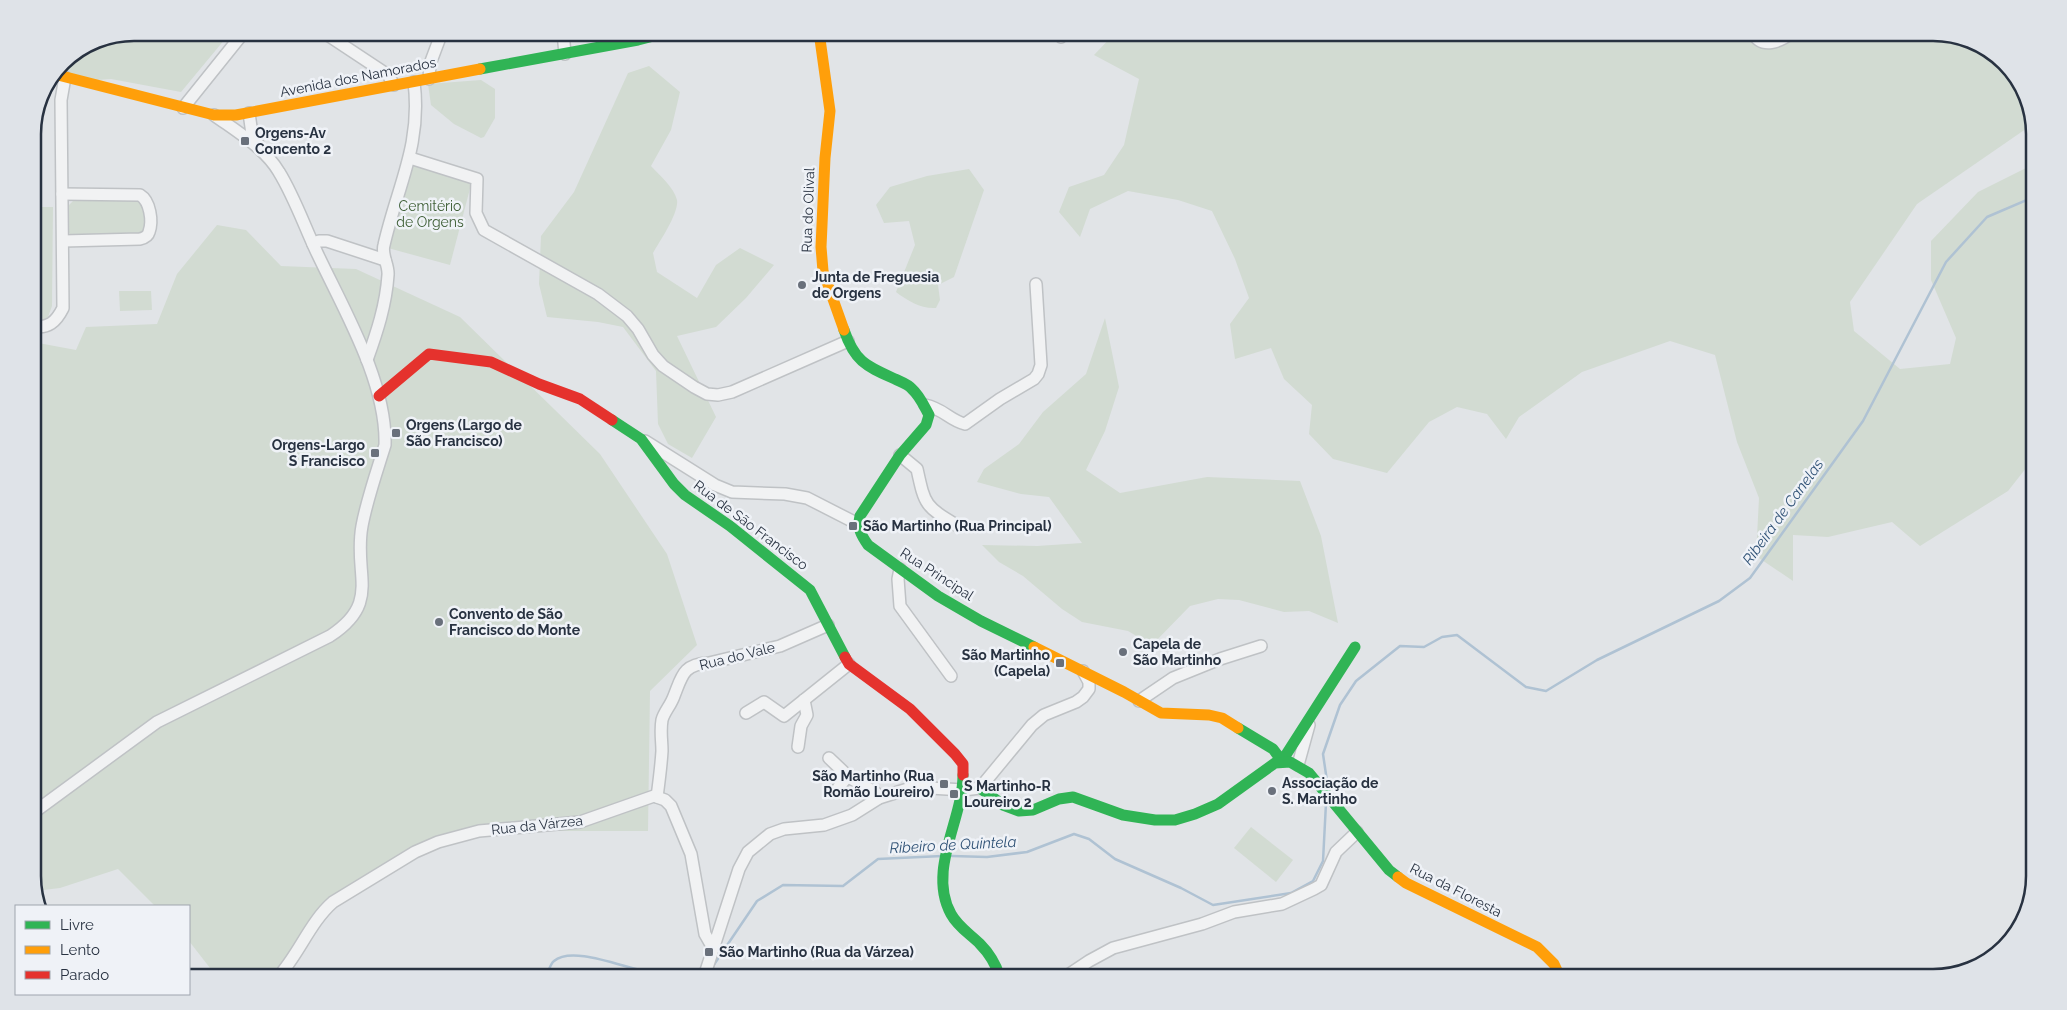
<svg xmlns="http://www.w3.org/2000/svg" width="2067" height="1010" font-family="Raleway,sans-serif">
	<rect width="100%" height="100%" fill="#e1e4e7"/>
	<g fill="#d2dbd2">
		<polygon points="1933,32 1978,43 2018,78 2033,124 1917,204 1850,302 1854,331 1900,369 1950,364 1956,338 1931,280 1931,241 1978,192 2034,164 2034,458 2008,491 1920,546 1892,522 1828,537 1793,535 1793,581 1756,556 1759,498 1737,442 1715,355 1670,341 1582,372 1519,417 1506,439 1487,414 1457,407 1429,422 1387,473 1333,459 1309,434 1312,405 1284,379 1271,348 1235,359 1230,324 1249,298 1235,259 1212,211 1178,200 1128,191 1090,209 1080,237 1059,212 1069,187 1104,175 1124,145 1139,79 1094,55 1115,33"/>
		<polygon points="134,33 230,33 181,92 111,79 83,81 55,74 62,62 95,40"/>
		<path d="M649,66l31,26 -9,38 -20,36c8,9 23,21 26,34 2,13 -17,41 -24,53l4,19 40,26 19,-33 24,-17 34,17 -28,33 -30,29 -39,9 39,81 -24,41 -24,-14 -10,-20 -2,-53 -33,-44 -25,-5 -51,-5 -8,-33 2,-48 33,-44 54,-119z"/>
		<polygon points="481,80 495,89 495,118 484,137 481,138 454,124 431,105 428,84"/>
		<polygon points="411,164 472,181 450,265 388,248"/>
		<path d="M969,169l15,21 -30,87 -16,8 2,15 -4,8c-15,1 -28,-7 -40,-16l19,-47 -6,-24 -25,2 -8,-18 14,-18 37,-11z"/>
		<path d="M138,199l8,7v23l-6,7h-67c-10,-5 -6,-20 -6,-29l6,-6z"/>
		<polygon points="33,207 53,207 52,306 48,317 44,320 33,318"/>
		<polygon points="217,225 246,230 281,266 356,269 460,317 600,454 667,554 697,645 650,691 648,831 479,831 376,875 323,910 273,977 217,977 189,941 189,906 155,906 118,869 60,888 35,891 33,883 33,342 76,350 86,327 157,324 177,274"/>
		<polygon points="119,291 151,291 152,310 120,311"/>
		<polygon points="1105,318 1119,387 1105,431 1086,470 1120,493 1207,477 1300,481 1321,536 1338,623 1309,611 1284,612 1239,600 1218,599 1190,606 1152,645 1128,631 1082,622 1062,609 1023,576 999,562 982,545 1037,546 1082,543 1049,497 1021,494 977,482 984,469 1019,444 1043,412 1086,374"/>
		<polygon points="1251,827 1293,860 1276,882 1234,848"/>
	</g>
	<g fill="none" stroke-linecap="round" stroke-linejoin="round">
		<g stroke="#afc2d3" stroke-width="2.5">
			<polyline points="1328,788 1323,754 1340,705 1356,681 1400,646 1424,647 1442,637 1457,635 1526,687 1546,691 1597,660 1719,601 1750,578 1863,421 1946,262 1987,217 2034,197"/>
			<polyline points="952,856 987,857 1027,852 1074,834 1089,839 1115,859 1181,888 1213,905 1291,893 1313,881 1323,861 1326,803"/>
			<polyline points="713,966 757,901 783,885 843,886 878,859 942,856"/>
			<path d="M546,977c2,-4 4,-13 8,-16 19,-16 72,8 95,11 16,3 34,5 50,1"/>
		</g>
		<defs>
			<g id="street">
				<polyline points="323,32 388,75 394,85"/>
				<polyline points="563,32 565,54"/>
				<polyline points="1058,32 1061,37"/>
				<path d="M1752,32c10,18 28,10 41,0"/>
				<polyline points="429,79 430,64 442,32"/>
				<polyline points="183,108 244,32"/>
				<polyline points="249,113 252,134 258,144"/>
				<polyline points="410,158 477,179 476,213 484,230 598,294 627,316 638,329 653,355 663,366 694,387 707,394 718,395 732,392 848,341"/>
				<path d="M62,194l78,1c10,6 13,26 9,37 -1,4 -5,6 -9,7l-77,2"/>
				<polyline points="313,244 319,241 327,241 385,260"/>
				<path d="M33,326c15,3 23,-4 30,-18l-2,-208 4,-23"/>
				<path d="M367,360c10,-28 19,-55 21,-85 1,-10 -7,-20 -4,-30 13,-58 38,-100 30,-163"/>
				<path d="M925,405c19,4 24,15 40,19l35,-25 34,-20 4,-5 3,-9 -5,-81"/>
				<polyline points="645,441 715,485 732,492 785,494 807,498 858,524"/>
				<path d="M900,455l17,14c8,37 8,37 41,57"/>
				<polyline points="900,569 898,579 900,606 951,676"/>
				<polyline points="1139,701 1173,678 1220,659 1261,646"/>
				<polyline points="746,713 764,702 784,716 849,664"/>
				<polyline points="798,747 801,726 807,715 804,700"/>
				<polyline points="829,758 850,778 875,792 879,798"/>
				<polyline points="1298,765 1309,725"/>
				<polyline points="838,788 848,776"/>
				<path d="M657,797c2,-15 4,-30 5,-46 0,-10 -2,-20 0,-31 2,-8 9,-15 12,-24 8,-20 9,-32 35,-33l71,-17 48,-21"/>
				<path d="M33,813l124,-91 173,-86c52,-34 23,-61 32,-110 5,-27 15,-55 23,-81 2,-62 -41,-135 -67,-190 -13,-27 -23,-57 -39,-83 -14,-24 -43,-41 -65,-57"/>
				<path d="M278,977c21,-23 32,-55 55,-75l82,-50 23,-10 41,-11 101,-9 74,-26 11,4 6,6 20,48 14,80 8,14"/>
				<polyline points="704,977 739,869 748,852 770,834 784,829 824,825 852,815 879,798 914,787 963,790 980,788 1032,725 1044,715 1076,702 1083,697 1089,689 1089,682 1083,671"/>
				<polyline points="1065,977 1089,961 1113,948 1202,924 1234,912 1282,904 1314,889 1321,885 1336,852 1357,832"/>
			</g>
		</defs>
		<use href="#street" stroke="#bfc2c5" stroke-width="14"/>
		<use href="#street" stroke="#f1f2f3" stroke-width="11"/>
		<g stroke="#30b455" stroke-width="11">
			<polyline points="480,69 638,40 669,32"/>
			<path d="M844,330c11,32 22,36 51,49 6,3 13,5 17,10 8,7 12,17 17,26l-3,10 -26,30 -40,61c-3,12 1,19 8,29l70,51 43,25 53,26"/>
			<polyline points="612,420 641,439 674,484 685,495 730,526 810,590 845,657"/>
			<polyline points="1238,728 1273,749 1282,761 1355,647"/>
			<path d="M963,775c0,45 -36,95 -12,139 7,13 19,20 29,30 10,10 16,21 20,33"/>
			<polyline points="980,788 1003,805 1019,811 1033,810 1059,799 1073,797 1123,815 1155,820 1175,820 1195,814 1218,804 1275,763 1290,762 1309,773 1389,870 1398,877"/>
		</g>
		<g stroke="#ff9f0a" stroke-width="11">
			<polyline points="819,32 830,111 825,158 821,247 823,271 844,330"/>
			<polyline points="54,74 214,115 236,115 480,69"/>
			<polyline points="1034,647 1124,692 1161,713 1209,715 1222,718 1238,728"/>
			<polyline points="1398,877 1406,883 1537,947 1554,964 1560,977"/>
		</g>
		<g stroke="#e5322d" stroke-width="11">
			<polyline points="379,396 429,354 491,362 539,384 580,399 612,420"/>
			<polyline points="845,657 849,664 910,709 955,754 963,764 963,775"/>
		</g>
	</g>
	<g fill="#69707b" stroke="#eff2f7" stroke-width="2">
		<rect x="240" y="136" width="10" height="10" rx="2.5"/>
		<circle cx="802" cy="285" r="5"/>
		<rect x="391" y="428" width="10" height="10" rx="2.5"/>
		<rect x="370" y="448" width="10" height="10" rx="2.5"/>
		<rect x="848" y="521" width="10" height="10" rx="2.5"/>
		<circle cx="439" cy="622" r="5"/>
		<circle cx="1123" cy="652" r="5"/>
		<rect x="1055" y="658" width="10" height="10" rx="2.5"/>
		<rect x="939" y="779" width="10" height="10" rx="2.5"/>
		<circle cx="1272" cy="791" r="5"/>
		<rect x="949" y="789" width="10" height="10" rx="2.5"/>
		<rect x="704" y="947" width="10" height="10" rx="2.5"/>
	</g>
	<g text-anchor="middle" stroke-width="5" stroke-linejoin="round" paint-order="stroke">
		<g font-size="14" fill="#283241" stroke="#eff2f7">
			<text transform="translate(358 77) rotate(-11)" y="5">Avenida dos Namorados</text>
			<text transform="translate(808 210) rotate(-88)" y="5">Rua do Olival</text>
			<text transform="translate(751 525) rotate(37)" y="5">Rua de São Francisco</text>
			<text transform="translate(937 574) rotate(33)" y="5">Rua Principal</text>
			<text transform="translate(737 656) rotate(-14)" y="5">Rua do Vale</text>
			<text transform="translate(537 825) rotate(-6)" y="5">Rua da Várzea</text>
			<text transform="translate(1456 890) rotate(27)" y="5">Rua da Floresta</text>
		</g>
		<g font-size="14" font-weight="bold" fill="#283241" stroke="#eff2f7" text-anchor="start">
			<text x="255" y="138">Orgens-Av<tspan x="255" dy="16">Concento 2</tspan></text>
			<text x="812" y="282">Junta de Freguesia<tspan x="812" dy="16">de Orgens</tspan></text>
			<text x="406" y="430">Orgens (Largo de<tspan x="406" dy="16">São Francisco)</tspan></text>
			<text x="365" y="450" text-anchor="end">Orgens-Largo<tspan x="365" dy="16">S Francisco</tspan></text>
			<text x="863" y="531">São Martinho (Rua Principal)</text>
			<text x="449" y="619">Convento de São<tspan x="449" dy="16">Francisco do Monte</tspan></text>
			<text x="1133" y="649">Capela de<tspan x="1133" dy="16">São Martinho</tspan></text>
			<text x="1050" y="660" text-anchor="end">São Martinho<tspan x="1050" dy="16">(Capela)</tspan></text>
			<text x="934" y="781" text-anchor="end">São Martinho (Rua<tspan x="934" dy="16">Romão Loureiro)</tspan></text>
			<text x="1282" y="788">Associação de<tspan x="1282" dy="16">S. Martinho</tspan></text>
			<text x="964" y="791">S Martinho-R<tspan x="964" dy="16">Loureiro 2</tspan></text>
			<text x="719" y="957">São Martinho (Rua da Várzea)</text>
		</g>
		<g font-size="14" fill="#3d5d34" stroke="#eff2f7">
			<text x="430" y="211">Cemitério<tspan x="430" dy="16">de Orgens</tspan></text>
		</g>
		<g font-size="15" font-style="italic" fill="#305276" stroke="#eff2f7">
			<text transform="translate(1783 512) rotate(-54)" y="5">Ribeira de Canelas</text>
			<text transform="translate(953 845) rotate(-3)" y="5">Ribeiro de Quintela</text>
		</g>
	</g>
	<path d="M0 0H2067V1010H0ZM134 41H1933A93 93 0 0 1 2026 134V876A93 93 0 0 1 1933 969H134A93 93 0 0 1 41 876V134A93 93 0 0 1 134 41Z" fill="#dfe3e8" fill-rule="evenodd"/>
	<path fill="none" stroke="#283241" stroke-width="2.5" d="M134 41H1933A93 93 0 0 1 2026 134V876A93 93 0 0 1 1933 969H134A93 93 0 0 1 41 876V134A93 93 0 0 1 134 41Z"/>
	<rect x="15" y="905" width="175" height="90" fill="#eff2f7" stroke="#9fa5ae"/>
	<rect x="25" y="921" width="25" height="8" fill="#30b455" stroke="#9fa5ae"/>
	<text x="60" y="930" font-size="15" fill="#283241">Livre</text>
	<rect x="25" y="946" width="25" height="8" fill="#ff9f0a" stroke="#9fa5ae"/>
	<text x="60" y="955" font-size="15" fill="#283241">Lento</text>
	<rect x="25" y="971" width="25" height="8" fill="#e5322d" stroke="#9fa5ae"/>
	<text x="60" y="980" font-size="15" fill="#283241">Parado</text>
</svg>
